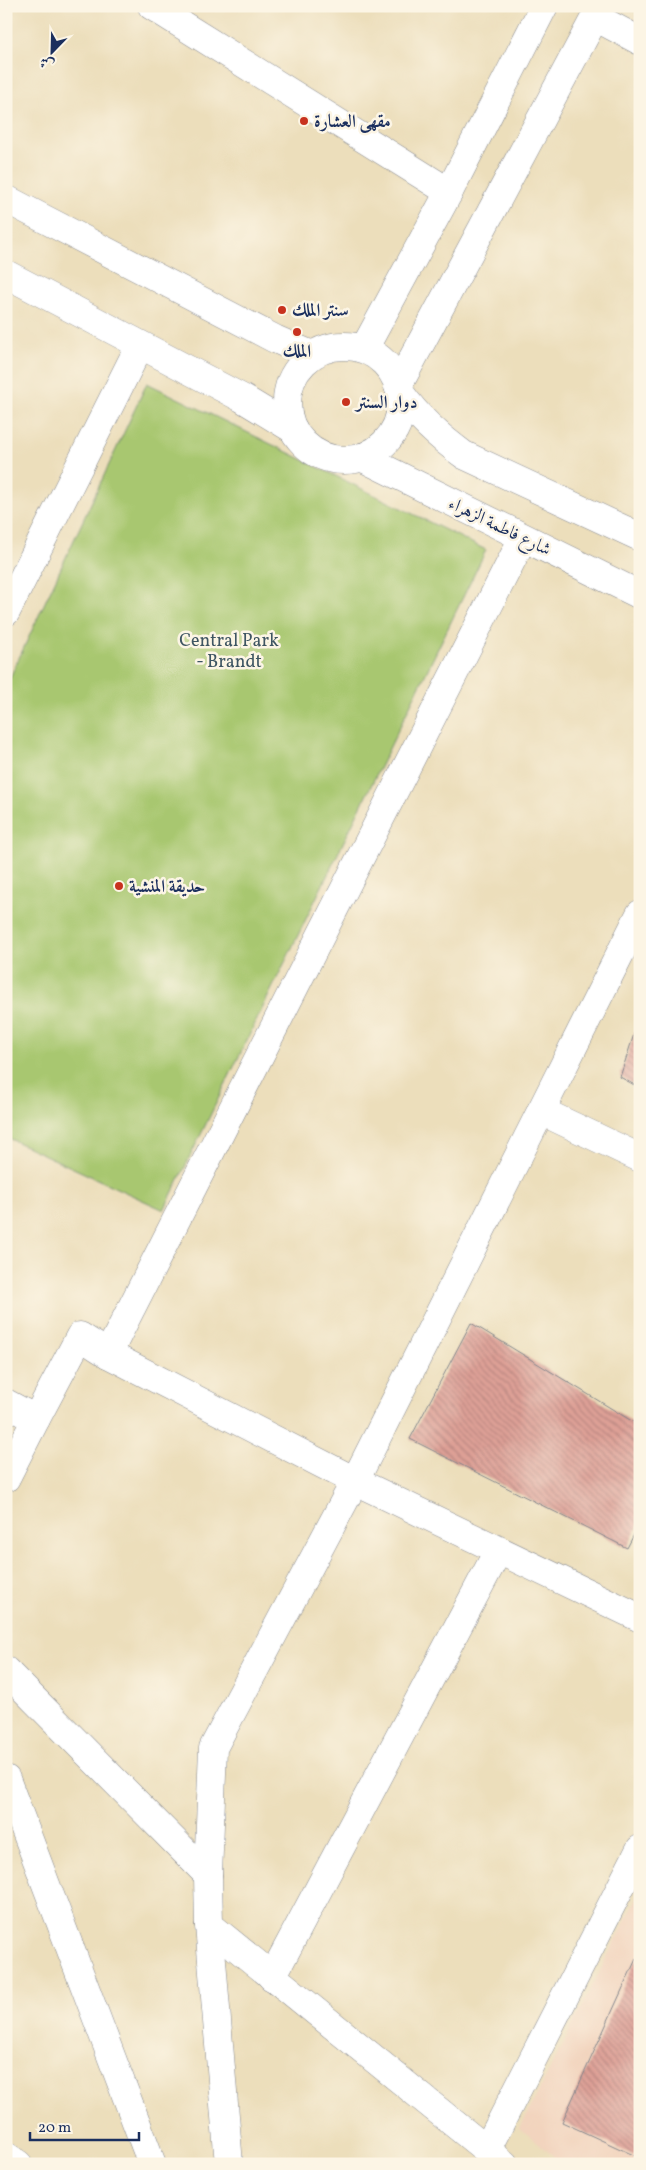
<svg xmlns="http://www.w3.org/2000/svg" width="646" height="2170" font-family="Vollkorn,Amiri,serif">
	<defs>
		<pattern id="building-back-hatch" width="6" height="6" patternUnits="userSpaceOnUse" patternTransform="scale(1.25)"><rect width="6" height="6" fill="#dea096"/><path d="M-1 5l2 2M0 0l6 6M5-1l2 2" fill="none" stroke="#b3837e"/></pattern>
	</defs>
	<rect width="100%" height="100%" fill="#fcf5e5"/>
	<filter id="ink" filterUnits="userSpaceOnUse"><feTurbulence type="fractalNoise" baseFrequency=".02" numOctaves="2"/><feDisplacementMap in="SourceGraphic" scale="10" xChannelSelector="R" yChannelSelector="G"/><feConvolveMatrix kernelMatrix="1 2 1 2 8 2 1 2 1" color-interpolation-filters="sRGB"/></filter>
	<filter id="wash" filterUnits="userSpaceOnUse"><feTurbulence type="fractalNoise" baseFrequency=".0096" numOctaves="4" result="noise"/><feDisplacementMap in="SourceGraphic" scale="20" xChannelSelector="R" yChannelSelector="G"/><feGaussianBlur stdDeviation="1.12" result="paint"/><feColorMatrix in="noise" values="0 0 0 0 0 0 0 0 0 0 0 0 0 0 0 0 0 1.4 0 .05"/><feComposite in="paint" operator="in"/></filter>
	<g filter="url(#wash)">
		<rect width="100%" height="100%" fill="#ecdebb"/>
		<polygon fill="#f2d4be" points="640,1892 640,2164 563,2164 520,2128"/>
		<polygon fill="#a8c76f" stroke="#627b66" points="147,383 486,550 164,1210 6,1137 6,686"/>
		<g id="blocks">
			<g fill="url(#building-back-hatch)">
				<polygon points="639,1019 640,1019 640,1088 620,1077"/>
				<polygon points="471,1323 640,1426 640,1523 627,1548 410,1439"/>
				<polygon points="636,1959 640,1961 640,2158 562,2122"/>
			</g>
		</g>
	</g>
	<g filter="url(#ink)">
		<use href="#blocks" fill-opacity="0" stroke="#84868c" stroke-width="1"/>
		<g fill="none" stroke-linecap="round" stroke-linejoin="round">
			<defs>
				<g id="minor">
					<polyline points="152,6 449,192"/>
					<polyline points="595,17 640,41"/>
					<polyline points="6,612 140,345"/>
					<polyline points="541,1111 640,1158"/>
					<polyline points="108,1354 523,538"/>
					<polyline points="6,1403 36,1419 80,1336 108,1354 355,1481 640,1618"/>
					<polyline points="6,1478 36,1419"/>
					<polyline points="6,1671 208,1875"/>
					<polyline points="6,1779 152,2164"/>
					<polyline points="209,1925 504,2164"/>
					<polyline points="272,1977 498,1551"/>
					<polyline points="487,2149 640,1849"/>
					<polyline points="6,2156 18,2164"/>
					<polyline points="229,2164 209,1925 208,1875 213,1748 355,1481 640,914"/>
				</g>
				<g id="major">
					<polyline points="6,199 275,339 312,355"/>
					<polyline points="6,274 242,398 293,429"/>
					<circle cx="344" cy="403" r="57"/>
					<polyline points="364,349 449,192 544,6"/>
					<polyline points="398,386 601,6"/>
					<path d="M401,394c18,25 38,43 63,61l176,82"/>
					<polyline points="361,457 640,595"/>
				</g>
			</defs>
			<use href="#minor" stroke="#84868c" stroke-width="29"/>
			<use href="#major" stroke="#84868c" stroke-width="29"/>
			<use href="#minor" stroke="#fff" stroke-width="28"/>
			<use href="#major" stroke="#fff" stroke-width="28"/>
		</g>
	</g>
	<g fill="#c8321e" stroke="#fcf5e5" stroke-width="2">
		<circle cx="304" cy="121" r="5"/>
		<circle cx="282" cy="310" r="5"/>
		<circle cx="297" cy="332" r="5"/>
		<circle cx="346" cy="402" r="5"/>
		<circle cx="119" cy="886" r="5"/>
	</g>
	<g text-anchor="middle" stroke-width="5" stroke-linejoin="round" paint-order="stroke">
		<g font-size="18" font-weight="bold" fill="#1b2f5e" stroke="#fcf5e5" text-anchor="start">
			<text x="314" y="127">مقهى العشارة</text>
			<text x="292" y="316">سنتر الملك</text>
			<text x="297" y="357" text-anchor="middle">الملك</text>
			<text x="356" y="408">دوار السنتر</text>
			<text x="129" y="892">حديقة المنشية</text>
		</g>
		<g font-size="18" fill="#1b2f5e" stroke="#fcf5e5">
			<text transform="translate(500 526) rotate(26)" y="6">شارع فاطمة الزهراء</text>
		</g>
		<g font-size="18" fill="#3e5562" stroke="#fcf5e5">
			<text x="229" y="646">Central Park<tspan x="229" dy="21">- Brandt</tspan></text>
		</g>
	</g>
	<rect width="646" height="2170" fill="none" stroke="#fcf5e5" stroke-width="25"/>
	<g transform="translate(52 52) rotate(203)" stroke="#fcf5e5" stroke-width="4" paint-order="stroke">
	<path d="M0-4L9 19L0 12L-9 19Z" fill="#1b2f5e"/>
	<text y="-8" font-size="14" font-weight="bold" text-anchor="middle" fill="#1b2f5e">ش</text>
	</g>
	<path d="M30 2132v8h109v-8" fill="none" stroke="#1b2f5e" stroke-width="2.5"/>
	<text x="38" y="2132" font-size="15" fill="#1b2f5e" stroke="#fcf5e5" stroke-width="4" paint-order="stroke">20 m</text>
</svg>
